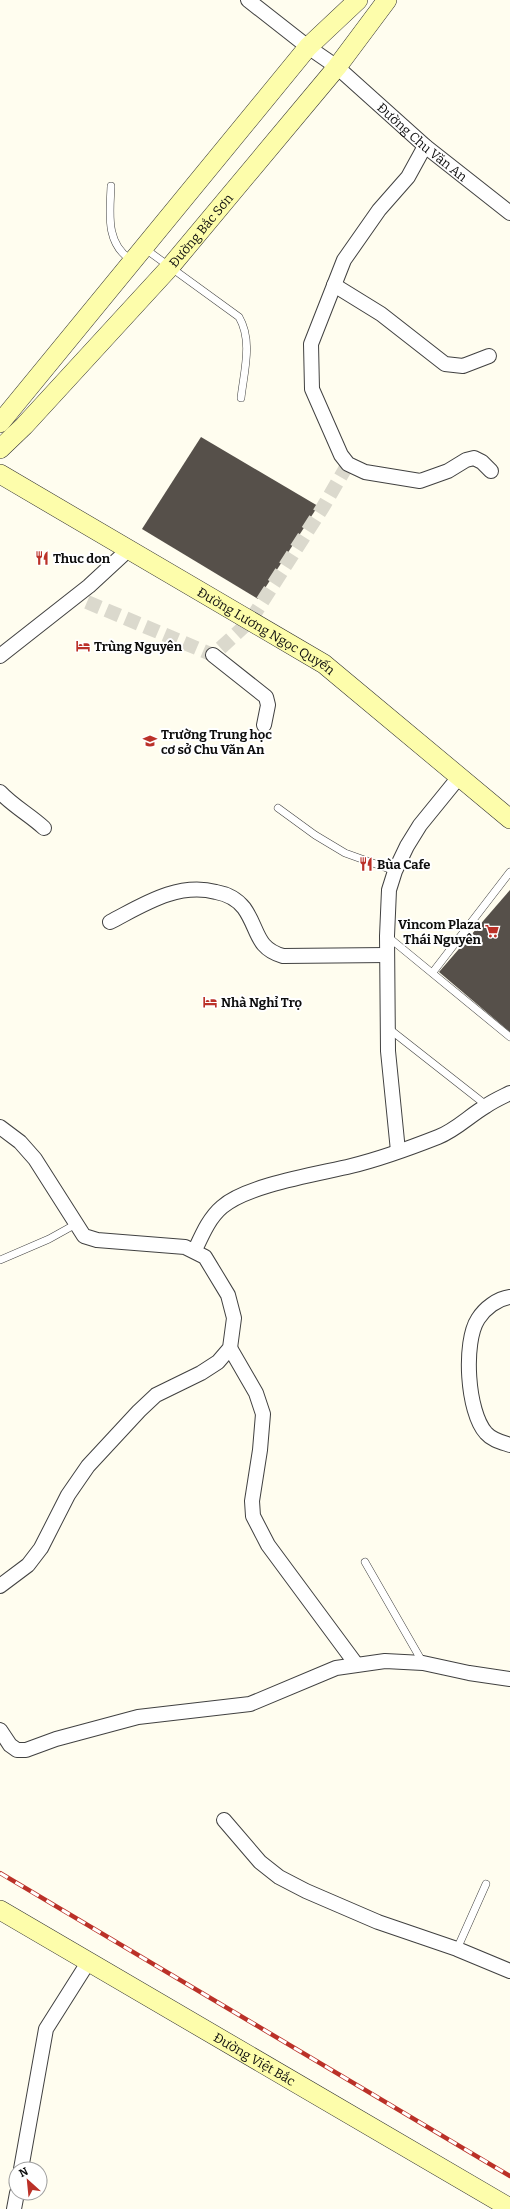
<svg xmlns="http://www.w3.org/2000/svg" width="510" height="2209" font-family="Bitter,serif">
	<rect width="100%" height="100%" fill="#fffdef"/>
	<g fill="#56504a">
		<polygon points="201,437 318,506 258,599 142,529"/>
		<polygon points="510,890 510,1032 439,972"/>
	</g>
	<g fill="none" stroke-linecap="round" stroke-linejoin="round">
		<polyline stroke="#dbd9cd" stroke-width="14" stroke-dasharray="14 7" stroke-linecap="butt" points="87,602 213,655 250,621 323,507 348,464"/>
		<defs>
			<g id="lane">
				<path d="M111,186c-1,27 -6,57 20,74"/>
				<path d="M144,248l95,69c14,24 5,54 2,81"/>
				<polyline points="278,808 315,835 345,853 395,871"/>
				<polyline points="387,936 510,1037"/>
				<polyline points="433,972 510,872"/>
				<polyline points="388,1028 486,1105"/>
				<polyline points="0,1260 49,1239 76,1224"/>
				<polyline points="365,1562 423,1663"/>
				<polyline points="457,1949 486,1884"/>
			</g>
			<g id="street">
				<path id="s1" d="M248,0l60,47 29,20 88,79 85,67"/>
				<polyline points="425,146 408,177 379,210 344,260 311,344 312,389 341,455 348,464 365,472 420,481 448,471 466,460 474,458 482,462 491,471"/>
				<polyline points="334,285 381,314 445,364 463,366 489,356"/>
				<polyline points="213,655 266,697 268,705 264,725"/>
				<polyline points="0,656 89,586 128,550"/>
				<path d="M0,792c13,14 30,23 44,36"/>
				<path d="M110,922c33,-17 67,-40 106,-30 11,2 21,7 28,16 15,21 11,40 39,48l104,-1"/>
				<polyline points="0,1127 20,1142 35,1159 84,1236 97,1240 185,1247 205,1257 228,1295 234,1318 230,1348 218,1362 201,1373 156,1395 139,1411 88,1466 68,1495 41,1548 28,1565 0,1586"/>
				<polyline points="398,1151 388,1051 387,936 389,890 395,871 407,846 420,825 459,777"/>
				<path d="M195,1250c7,-15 14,-32 27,-43 25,-22 96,-33 129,-41 29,-7 59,-18 87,-29 18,-7 31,-21 48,-31 7,-5 16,-9 24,-13"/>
				<path d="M510,1297c-13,2 -25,11 -32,22 -15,23 -11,93 8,114 6,7 15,9 24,12"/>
				<polyline points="230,1348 256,1393 263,1414 260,1450 252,1501 253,1516 268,1545 356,1664"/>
				<polyline points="0,1730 10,1745 17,1750 26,1750 56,1739 138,1717 250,1704 336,1668 385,1661 423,1663 469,1673 510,1679"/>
				<polyline points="224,1820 260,1862 279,1877 306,1891 378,1922 457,1949 510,1971"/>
				<polyline points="21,2169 46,2029 89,1961"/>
				<polyline points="14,2209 17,2193"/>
			</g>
			<g id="secondary">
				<polyline points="0,423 308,47 358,0"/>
				<path id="s2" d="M0,449l24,-23 146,-159 167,-200 50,-67"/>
				<path id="s3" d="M0,474l324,190 186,155"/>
				<path id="s4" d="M0,1910l510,298"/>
			</g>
		</defs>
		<use href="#lane" stroke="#414141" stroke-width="8"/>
		<use href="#street" stroke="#414141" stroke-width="16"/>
		<use href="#secondary" stroke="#303030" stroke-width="20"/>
		<use href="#lane" stroke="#fff" stroke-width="7"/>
		<use href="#street" stroke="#fff" stroke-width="14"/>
		<use href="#secondary" stroke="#fdfdab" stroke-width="19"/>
		<defs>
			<polyline id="rail" points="0,1873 510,2176"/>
		</defs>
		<use href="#rail" stroke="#bb3128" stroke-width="4.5"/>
		<use href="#rail" stroke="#fff" stroke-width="3" stroke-dasharray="9" stroke-linecap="butt"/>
	</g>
	<defs>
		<symbol id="restaurant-bare" viewBox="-9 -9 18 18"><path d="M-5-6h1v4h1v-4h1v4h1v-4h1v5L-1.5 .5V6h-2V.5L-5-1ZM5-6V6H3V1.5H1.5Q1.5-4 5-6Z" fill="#bb3128" stroke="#fff" stroke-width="2.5" paint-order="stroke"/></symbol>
		<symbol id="hotel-bare" viewBox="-9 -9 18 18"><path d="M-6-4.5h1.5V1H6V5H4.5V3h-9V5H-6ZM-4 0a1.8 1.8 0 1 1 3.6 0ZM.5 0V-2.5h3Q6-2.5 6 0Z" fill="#bb3128" stroke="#fff" stroke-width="2.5" paint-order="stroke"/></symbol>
		<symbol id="school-bare" viewBox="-9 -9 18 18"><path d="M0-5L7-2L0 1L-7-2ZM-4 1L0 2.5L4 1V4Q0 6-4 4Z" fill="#bb3128" stroke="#fff" stroke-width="2.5" paint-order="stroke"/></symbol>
		<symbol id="supermarket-bare" viewBox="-9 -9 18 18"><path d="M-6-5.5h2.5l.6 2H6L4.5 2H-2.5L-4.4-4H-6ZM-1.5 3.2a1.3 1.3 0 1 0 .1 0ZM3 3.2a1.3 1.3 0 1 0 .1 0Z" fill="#bb3128" stroke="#fff" stroke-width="2.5" paint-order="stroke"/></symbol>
	</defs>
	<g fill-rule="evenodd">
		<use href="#restaurant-bare" x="32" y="548" width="20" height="20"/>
		<use href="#hotel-bare" x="73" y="636" width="20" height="20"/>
		<use href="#school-bare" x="140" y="731" width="20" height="20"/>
		<use href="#restaurant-bare" x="356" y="854" width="20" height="20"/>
		<use href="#supermarket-bare" x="482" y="921" width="20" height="20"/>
		<use href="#hotel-bare" x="200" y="992" width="20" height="20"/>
	</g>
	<g text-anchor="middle" stroke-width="4" stroke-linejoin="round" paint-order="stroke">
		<g font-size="13" fill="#0e0e0e" stroke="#fff">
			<text dy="5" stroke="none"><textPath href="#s1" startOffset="225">Đường Chu Văn An</textPath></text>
			<text dy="5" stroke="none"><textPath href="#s2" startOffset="297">Đường Bắc Sơn</textPath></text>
			<text dy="5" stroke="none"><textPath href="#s3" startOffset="309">Đường Lương Ngọc Quyến</textPath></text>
			<text dy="5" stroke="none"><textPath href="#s4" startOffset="295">Đường Việt Bắc</textPath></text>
		</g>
		<g font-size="13" font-weight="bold" fill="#0e0e0e" stroke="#fff" text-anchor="start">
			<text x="53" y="563">Thuc don</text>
			<text x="94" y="651">Trùng Nguyên</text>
			<text x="161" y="739">Trường Trung học<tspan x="161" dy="15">cơ sở Chu Văn An</tspan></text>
			<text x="377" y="869">Bùa Cafe</text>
			<text x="481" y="929" text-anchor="end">Vincom Plaza<tspan x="481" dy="15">Thái Nguyên</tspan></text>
			<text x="221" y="1007">Nhà Nghỉ Trọ</text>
		</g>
	</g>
	<g transform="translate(28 2181) rotate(333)"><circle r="19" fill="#ffffff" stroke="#9f9f9f"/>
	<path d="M0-3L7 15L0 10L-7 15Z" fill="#bb3128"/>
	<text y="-6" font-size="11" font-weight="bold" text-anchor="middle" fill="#0e0e0e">N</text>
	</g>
</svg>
